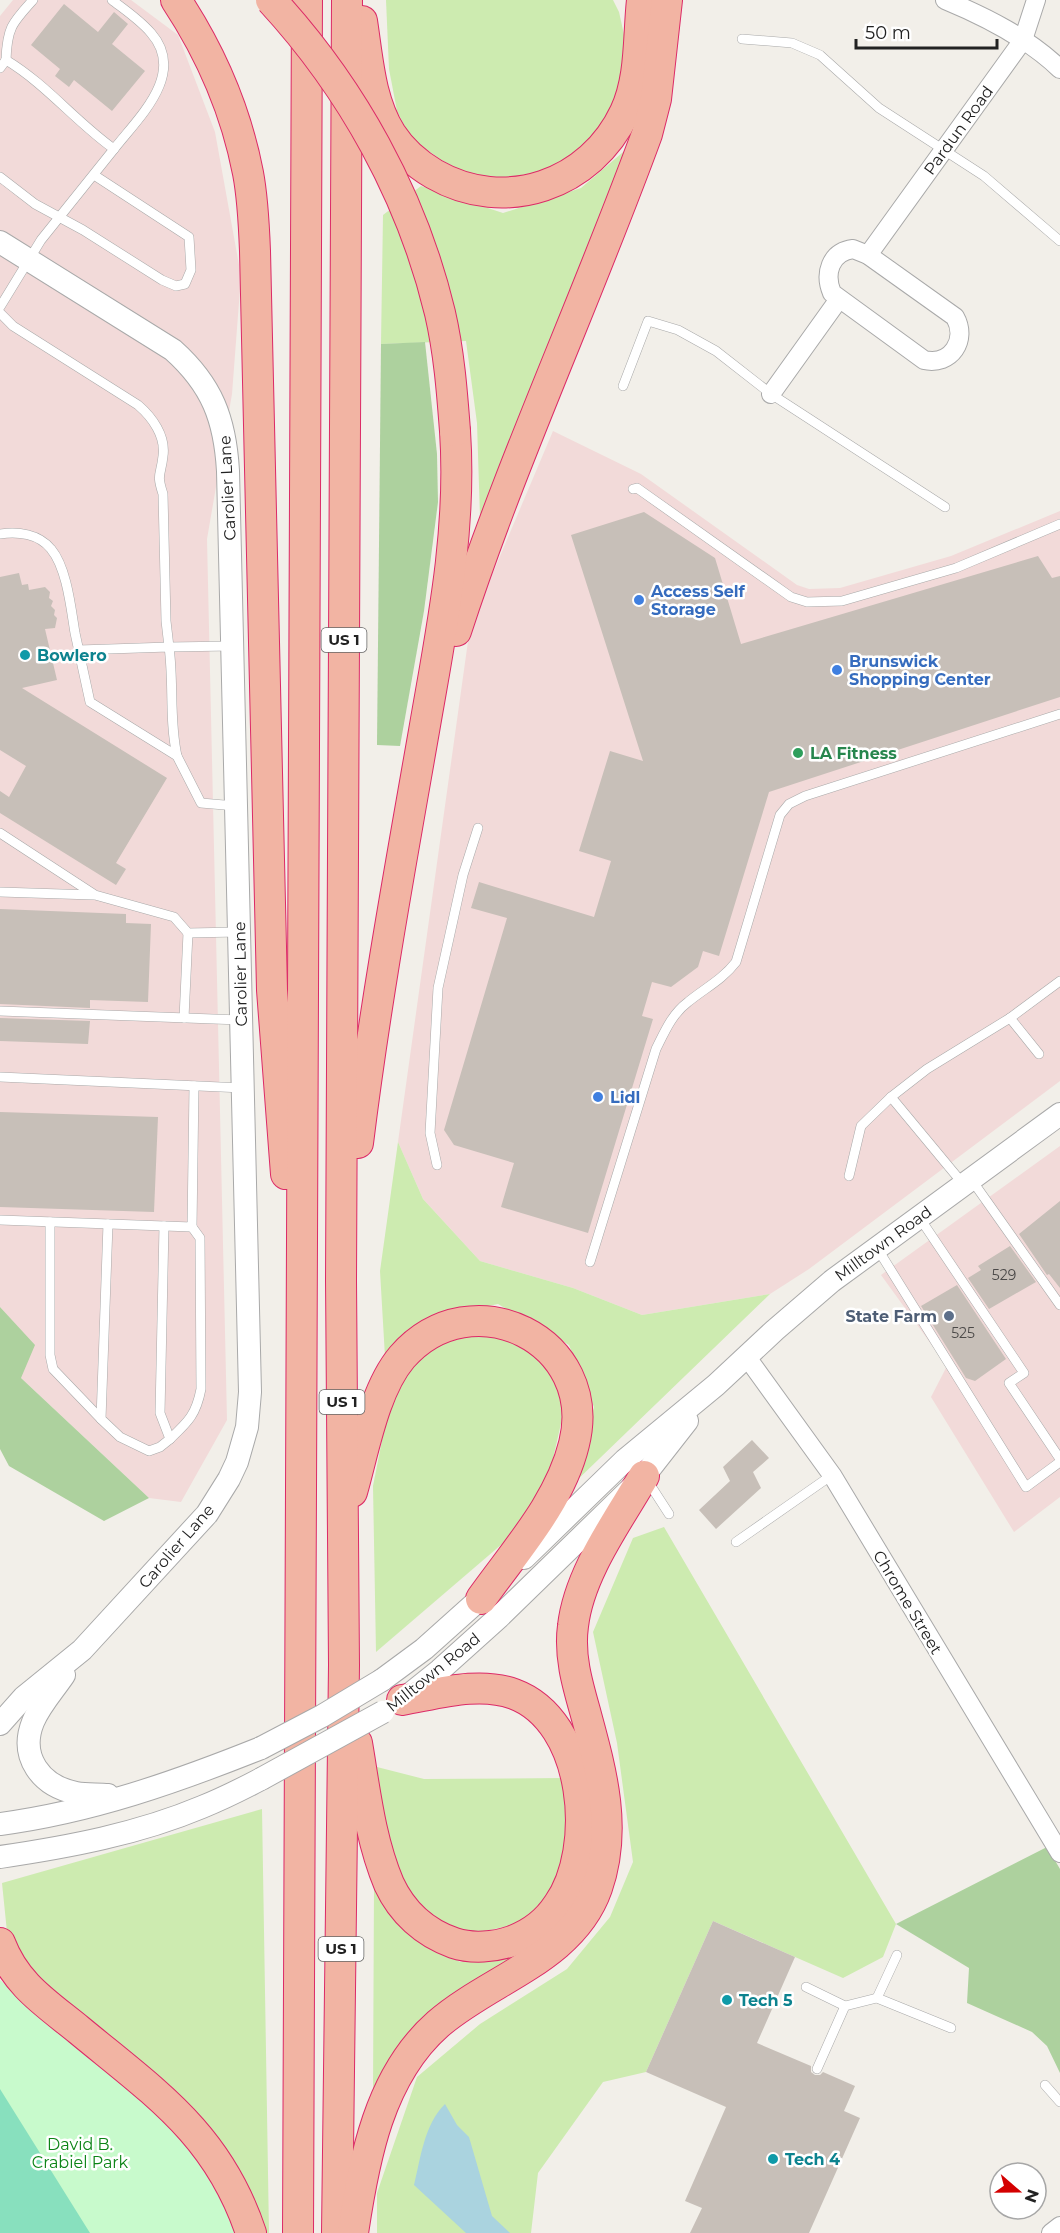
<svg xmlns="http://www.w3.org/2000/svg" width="1060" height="2233" font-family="Montserrat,sans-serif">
	<rect width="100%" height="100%" fill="#f2efe9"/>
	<g fill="#f2dad9">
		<polygon points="13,0 131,0 178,35 215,132 241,276 232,394 207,539 227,1420 181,1502 149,1498 20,1377 34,1345 0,1307 0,16"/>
		<polygon points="553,431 641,474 797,585 809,589 840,588 951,556 1060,511 1060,1081 809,1269 770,1294 642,1315 573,1288 480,1261 423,1199 398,1142 470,627"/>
		<polygon points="1060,1146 1060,1497 1014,1532 931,1397 947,1366 881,1275"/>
	</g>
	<g fill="#cdebb0">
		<polygon points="386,0 613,0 619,12 625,39 625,67 614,112 580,153 532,178 498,179 469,175 443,161 411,139 397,111 389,69"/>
		<polygon points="636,141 480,517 477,423 466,341 381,344 383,215 421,186 503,213 581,188"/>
		<polygon points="398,1142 423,1199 480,1261 573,1288 642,1315 770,1294 571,1486 594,1407 569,1345 498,1304 424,1319 385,1357 380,1271"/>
		<polygon points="473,1332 521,1344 549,1367 564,1410 548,1481 502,1544 376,1652 373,1486 389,1405 421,1352"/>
		<polygon points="664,1527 896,1924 883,1957 843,1978 713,1921 646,2072 603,2082 538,2173 531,2233 377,2233 377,2193 417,2077 480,2024 567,1969 610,1917 633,1862 617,1743 593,1632 633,1538"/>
		<polygon points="377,1767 424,1779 565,1778 571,1839 555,1891 519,1924 475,1933 437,1923 407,1890 385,1835"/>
		<polygon points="262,1809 269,2233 265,2233 236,2163 182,2098 41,1981 7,1932 2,1883"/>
		<polygon points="374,1885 415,1936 460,1962 521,1953 373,2094"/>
	</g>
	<g fill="#add19e">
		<polygon points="425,342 437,454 438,502 424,611 400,746 377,745 381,344"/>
		<polygon points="0,1307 35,1345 21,1378 149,1498 104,1521 9,1466 0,1449"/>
		<polygon points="1047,1847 1060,1869 1060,2073 1047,2046 1032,2032 967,2003 969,1968 896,1924"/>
	</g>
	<polygon fill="#c8facc" points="0,1980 201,2153 241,2233 0,2233"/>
	<polygon fill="#88e0be" points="0,2089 90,2233 0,2233"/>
	<path fill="#aad3df" d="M445,2104l12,21 12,12 23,79 18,17h-44l-52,-48c7,-28 10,-60 31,-81z"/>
	<g fill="#c7bfb8">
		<polygon points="64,4 98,32 114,12 128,24 112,44 145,71 112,111 74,80 69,87 55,76 60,69 31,45"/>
		<polygon points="644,512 715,558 741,644 1038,556 1052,578 1060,576 1060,697 769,792 719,956 703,951 698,967 671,987 652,982 642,1016 653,1019 588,1233 501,1207 514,1163 454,1145 444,1130 507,918 471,908 479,882 594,917 611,861 579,851 610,751 643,761 571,535"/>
		<polygon points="19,573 22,585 28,584 29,590 45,587 50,592 49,598 53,601 51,606 55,610 54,615 57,618 55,628 45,629 57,680 22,688 167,778 116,863 126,869 116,885 0,813 0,791 9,797 26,766 0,750 0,577"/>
		<polygon points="0,909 126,914 126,923 151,924 148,1002 90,1000 90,1008 0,1004"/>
		<polygon points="0,1018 90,1021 88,1044 0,1041"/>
		<polygon points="0,1112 158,1117 154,1212 0,1207"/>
		<polygon points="1060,1201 1060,1288 1049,1274 1047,1275 1019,1234"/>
		<polygon points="1010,1246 1036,1282 989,1309 968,1278 981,1270 978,1266"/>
		<polygon points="957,1285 1006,1359 975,1381 966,1378 921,1306"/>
		<polygon points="752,1440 769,1458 753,1472 761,1488 716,1529 699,1510 730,1481 723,1467"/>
		<polygon points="713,1921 795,1957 757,2043 811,2066 811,2072 815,2075 820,2075 823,2072 855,2086 844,2111 860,2118 809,2233 690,2233 702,2208 685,2201 726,2107 646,2072"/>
	</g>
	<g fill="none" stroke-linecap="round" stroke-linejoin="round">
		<defs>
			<g id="service">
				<path d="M112,0c13,10 28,20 39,33 36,41 -13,85 -37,116"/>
				<polyline points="742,39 792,43 820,55 879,108 984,176 1060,241"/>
				<path d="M6,60c1,-32 6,-37 27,-60"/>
				<path d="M0,68l6,-8c40,24 70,62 108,89l-73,91 -41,67"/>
				<polyline points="0,177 35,204 83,230 162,280 176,286 185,284 191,270 189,237 94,175"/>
				<path d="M0,313l13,13 125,79c14,12 28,31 25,51 -2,20 -7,17 0,38l3,127 3,26 63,-1"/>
				<polyline points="623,386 648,321 678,330 716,351 771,394 945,507"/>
				<polyline points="633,489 637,488 791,597 807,602 842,601 956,568 1060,524"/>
				<path d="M0,534c18,-3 39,0 51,15 16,19 20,60 24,84 5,23 10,46 15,69l87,54c-8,-36 -3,-73 -8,-109l-90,3"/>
				<polyline points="177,756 201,803 236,806"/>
				<polyline points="0,833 95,895 174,917 188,933 239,932"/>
				<polyline points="0,892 93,895"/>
				<polyline points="0,1011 240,1020"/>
				<polyline points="184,1018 188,933"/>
				<polyline points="1010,1018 1039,1054"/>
				<polyline points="0,1077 243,1088"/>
				<polyline points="891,1097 964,1185"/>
				<polyline points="437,1165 430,1133 438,988 463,875 478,828"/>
				<polyline points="849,1176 861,1126 891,1097 927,1069 1010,1018 1060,981"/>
				<polyline points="971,1179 1060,1305"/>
				<polyline points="919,1217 1024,1373 1009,1383 1060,1459"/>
				<polyline points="0,1220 192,1227 194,1086"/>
				<polyline points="50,1222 50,1355 53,1369 101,1419"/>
				<polyline points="108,1224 101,1419 120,1437 149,1451 160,1447 170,1439 160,1413 164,1226"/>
				<polyline points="877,1248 1026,1487 1060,1462"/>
				<path d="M590,1262l66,-213c9,-18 16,-35 32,-47 17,-14 34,-22 48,-40l44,-147 9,-11 16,-8 255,-82"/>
				<path d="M170,1439c18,-17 26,-24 31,-50l-1,-151 -8,-11"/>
				<polyline points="647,1480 669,1514"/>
				<polyline points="736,1542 832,1475"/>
				<polyline points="806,1987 845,2006"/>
				<polyline points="877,1998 897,1955"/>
				<polyline points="817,2069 845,2006 877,1998 951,2028"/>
				<polyline points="1045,2085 1060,2102"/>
			</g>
			<g id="minor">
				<path d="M945,0c41,17 83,38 115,69"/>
				<path d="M853,249l15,6 87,62c13,23 -4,49 -31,43l-92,-67c-8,-19 -2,-41 21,-44z"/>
				<polyline points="868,255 1023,40 1036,0"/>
				<polyline points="771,394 839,299"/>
				<polyline points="746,1356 832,1475 1060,1853"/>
				<polyline points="1051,2233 1060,2226"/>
			</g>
			<g id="tertiary">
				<path d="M0,242l173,108c39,35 52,69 55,121l22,921 -3,35 -10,35 -8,17 -22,35 -125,136 -58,47 -24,27"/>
				<polyline points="524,1558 625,1460 716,1385 775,1330 832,1281 1060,1114"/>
				<path d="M64,1675c-10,15 -24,30 -31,47 -14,35 8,64 43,71 10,2 22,1 32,2"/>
				<polyline points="382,1680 424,1649 491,1589"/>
				<polyline points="405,1698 440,1670 499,1617 644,1476 687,1421"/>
				<path d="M0,1824c91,-12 176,-42 261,-76"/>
				<path d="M0,1857c68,-10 138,-23 202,-50 20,-8 40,-18 59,-28"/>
			</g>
			<g id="trunk">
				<path d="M176,0c35,53 60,111 72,173 5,26 6,52 7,78l17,739 14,184"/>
				<path d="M362,21c6,39 8,79 29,113 11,17 26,30 43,40 71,41 157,11 191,-62 16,-34 13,-75 17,-112"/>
				<path d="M456,631c55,-169 130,-330 191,-497l9,-35 11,-99"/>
				<path d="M358,1143c17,-138 42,-275 66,-412 17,-99 38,-198 31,-300"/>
				<path d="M352,1492c12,-42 22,-102 50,-135 70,-80 198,-16 172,87 -14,58 -59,107 -93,155"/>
				<path d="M357,1743c8,47 13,96 32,141 13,28 36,49 65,59 18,6 41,4 58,-2 19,-7 35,-19 46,-36 40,-56 29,-184 -44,-211 -35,-13 -77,0 -112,6"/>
				<path d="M0,1943c16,42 46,60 79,87 76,63 139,104 172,203"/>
				<polyline points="298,2233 307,0"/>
				<polyline points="337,2233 344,1665 341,1280 347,0"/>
				<path d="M353,2233c11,-74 26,-157 85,-209 53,-46 134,-65 159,-136 21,-60 4,-118 -12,-177 -8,-28 -16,-56 -12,-85 6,-53 45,-105 71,-150"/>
			</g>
		</defs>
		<use href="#service" stroke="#a9a9a9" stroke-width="10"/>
		<use href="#minor" stroke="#a9a9a9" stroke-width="20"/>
		<use href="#tertiary" stroke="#a9a9a9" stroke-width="24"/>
		<use href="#trunk" stroke="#dc2a67" stroke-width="32"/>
		<use href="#service" stroke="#fff" stroke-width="9"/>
		<use href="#minor" stroke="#fff" stroke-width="18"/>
		<use href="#tertiary" stroke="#fff" stroke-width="22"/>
		<use href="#trunk" stroke="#f2b4a3" stroke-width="30"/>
		<defs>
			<g id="tertiary-bridge">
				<polyline points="261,1748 322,1716 382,1680"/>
				<polyline points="261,1779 383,1712"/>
			</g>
			<path id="trunk-bridge" d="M271,0c81,88 141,196 169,313 9,39 12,78 15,118"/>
		</defs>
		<use href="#tertiary-bridge" stroke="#a9a9a9" stroke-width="24" stroke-linecap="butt"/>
		<use href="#trunk-bridge" stroke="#dc2a67" stroke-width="32" stroke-linecap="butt"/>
		<use href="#tertiary-bridge" stroke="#fff" stroke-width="22"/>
		<use href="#trunk-bridge" stroke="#f2b4a3" stroke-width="30"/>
	</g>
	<g fill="#3f7fe0" stroke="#fff" stroke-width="2">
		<circle cx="639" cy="600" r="6"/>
		<circle cx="837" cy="670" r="6"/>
		<circle cx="598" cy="1097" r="6"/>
	</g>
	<g fill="#0f9aa8" stroke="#fff" stroke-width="2">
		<circle cx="25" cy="655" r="6"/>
		<circle cx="727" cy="2000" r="6"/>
		<circle cx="773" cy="2159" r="6"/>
	</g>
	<circle fill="#2e9e5b" stroke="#fff" stroke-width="2" cx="798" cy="753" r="6"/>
	<circle fill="#5c6f8a" stroke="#fff" stroke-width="2" cx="949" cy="1316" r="6"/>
	<g text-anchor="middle" stroke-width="5" stroke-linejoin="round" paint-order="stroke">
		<g font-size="14" fill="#4b4948">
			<text x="1004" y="1280">529</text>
			<text x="963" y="1338">525</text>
		</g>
		<g fill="#fff" stroke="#646464" stroke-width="1.5">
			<rect x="321.5" y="628" width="45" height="24" rx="4.5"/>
			<rect x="319.5" y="1390" width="45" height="24" rx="4.5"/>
			<rect x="318.5" y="1937" width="45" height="24" rx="4.5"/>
		</g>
		<g font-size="15" font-weight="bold" fill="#222">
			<text x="344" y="645">US 1</text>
			<text x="342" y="1407">US 1</text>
			<text x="341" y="1954">US 1</text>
		</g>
		<g font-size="16" fill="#222" stroke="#fff">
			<text transform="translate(958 130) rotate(-54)" y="6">Pardun Road</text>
			<text transform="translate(227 488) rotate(-93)" y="6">Carolier Lane</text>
			<text transform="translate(240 974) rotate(-91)" y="6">Carolier Lane</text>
			<text transform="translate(883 1243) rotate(-36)" y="6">Milltown Road</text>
			<text transform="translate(176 1546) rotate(-49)" y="6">Carolier Lane</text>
			<text transform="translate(908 1602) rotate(59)" y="6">Chrome Street</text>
			<text transform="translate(433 1672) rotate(-39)" y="6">Milltown Road</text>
		</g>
		<g font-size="16" font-weight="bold" fill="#366cbe" stroke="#fff" text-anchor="start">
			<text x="651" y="597">Access Self<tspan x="651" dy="18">Storage</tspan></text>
			<text x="849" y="667">Brunswick<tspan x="849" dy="18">Shopping Center</tspan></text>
			<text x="610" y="1103">Lidl</text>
		</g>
		<g font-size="16" font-weight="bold" fill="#0d838f" stroke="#fff" text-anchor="start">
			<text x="37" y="661">Bowlero</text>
			<text x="739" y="2006">Tech 5</text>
			<text x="785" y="2165">Tech 4</text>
		</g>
		<g font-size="16" font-weight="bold" fill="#27864d" stroke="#fff" text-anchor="start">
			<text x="810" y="759">LA Fitness</text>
		</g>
		<g font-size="16" font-weight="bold" fill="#4e5e75" stroke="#fff" text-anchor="end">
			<text x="937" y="1322">State Farm</text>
		</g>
		<g font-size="16" fill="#0c8416" stroke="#fff">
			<text x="80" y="2150">David B.<tspan x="80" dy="18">Crabiel Park</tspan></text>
		</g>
	</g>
	<g transform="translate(1018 2191) rotate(110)"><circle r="28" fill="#ffffff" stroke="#a7a7a7" stroke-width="1.5"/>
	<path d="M0-4.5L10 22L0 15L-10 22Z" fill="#d40000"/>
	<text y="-9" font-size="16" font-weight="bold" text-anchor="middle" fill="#222222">N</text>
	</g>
	<path d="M856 39v9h141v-9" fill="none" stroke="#222222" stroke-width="3"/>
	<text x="865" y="39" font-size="18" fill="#222222" stroke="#ffffff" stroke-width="4.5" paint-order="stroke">50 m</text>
</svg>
